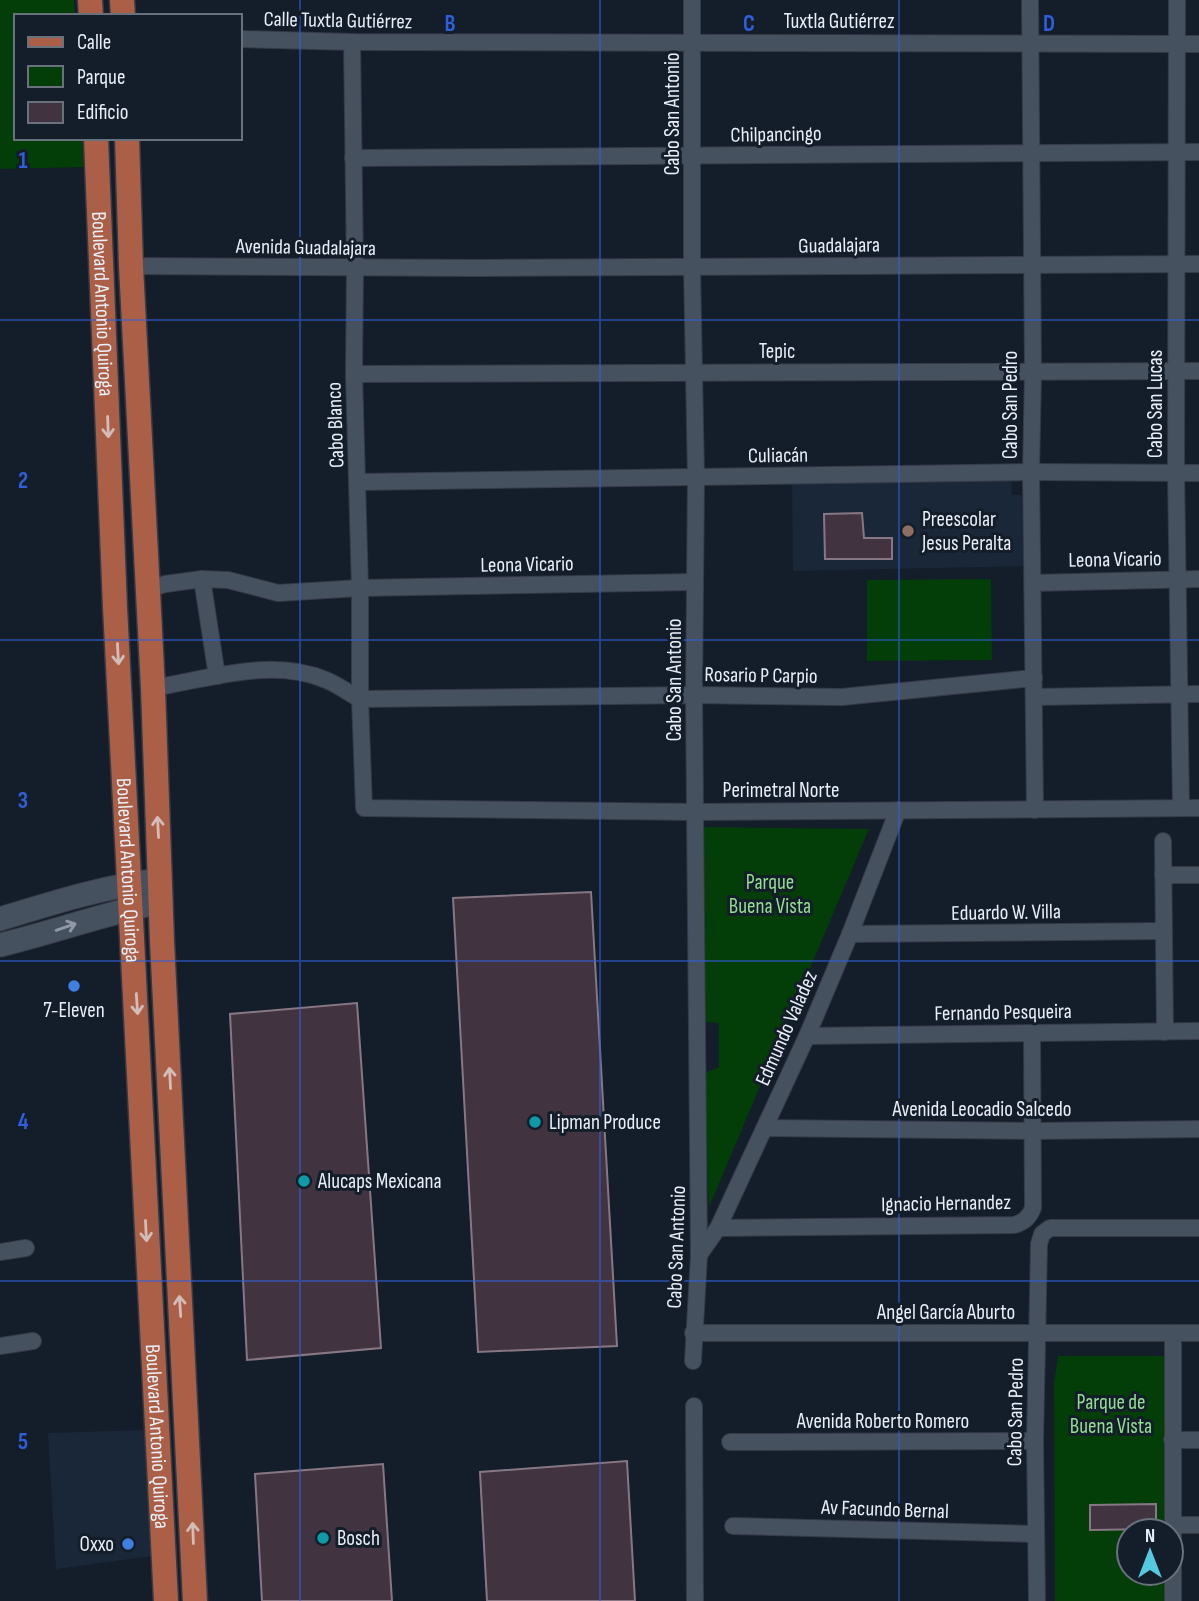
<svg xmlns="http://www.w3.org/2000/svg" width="1199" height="1601" font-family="'Sofia Sans Condensed',sans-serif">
	<rect width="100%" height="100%" fill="#141d2a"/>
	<g fill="#1a2738">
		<polygon points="1011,480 1012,495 1022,495 1024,566 793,571 792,484"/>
		<polygon points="145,1430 153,1556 56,1569 48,1433"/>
	</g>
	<g fill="#033d08">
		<polygon points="0,0 74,0 75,16 16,16 16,138 82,138 84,167 0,169"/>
		<polygon points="991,579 992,660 867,661 867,580"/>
		<polygon points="704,827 869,829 709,1207 703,1074 719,1067 719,1023 704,1022"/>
		<polygon points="1058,1356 1170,1356 1169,1531 1129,1531 1129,1573 1168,1573 1168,1601 1055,1601 1054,1383"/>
	</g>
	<g fill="#41333f" stroke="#877784" stroke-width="2">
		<polygon points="862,513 864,538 892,538 892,559 825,559 824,514"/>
		<polygon points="591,892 617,1346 478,1352 453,898"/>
		<polygon points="357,1003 381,1348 247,1360 230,1014"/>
		<polygon points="627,1461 635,1601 487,1601 480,1472"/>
		<polygon points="383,1464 392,1601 262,1601 255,1474"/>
		<polygon points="1156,1504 1156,1529 1090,1530 1090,1505"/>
	</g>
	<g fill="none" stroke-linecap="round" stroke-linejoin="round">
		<defs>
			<g id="street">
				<polyline points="692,0 692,268 696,477 694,695 699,1255 693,1361"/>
				<polyline points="1030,0 1033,372 1031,472 1035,810"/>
				<polyline points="1177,0 1176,472 1181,808"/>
				<polyline points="240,39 352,42 1199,44"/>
				<polyline points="352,42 355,268 354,374 360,588 360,699 364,808 696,812 1199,808"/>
				<polyline points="353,158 1199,152"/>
				<polyline points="131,266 480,268 1199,264"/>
				<polyline points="354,374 1199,371"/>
				<polyline points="358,482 1031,472 1199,473"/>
				<polyline points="202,579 217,676"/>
				<polyline points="1033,583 1199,579"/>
				<polyline points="147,590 165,584 202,579 228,580 278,593 360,588 695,582"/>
				<path d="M153,688c55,-9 119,-31 173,-8 12,5 23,13 34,19l334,-4 148,2 192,-19"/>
				<polyline points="1034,697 1199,694"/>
				<polyline points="1163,841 1165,1032"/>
				<polyline points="1163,875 1199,875"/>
				<polyline points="850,934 1163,931"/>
				<polyline points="807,1036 1199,1031"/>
				<polyline points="765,1128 1034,1131 1199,1129"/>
				<path d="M718,1228l296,-3c10,-3 15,-7 19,-17l-1,-175"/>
				<polyline points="0,1252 26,1248"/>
				<polyline points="699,1255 718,1228 807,1036 850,934 898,810"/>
				<polyline points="693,1333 1199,1333"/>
				<polyline points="1173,1333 1173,1601"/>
				<polyline points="0,1346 33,1341"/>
				<polyline points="694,1406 695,1601"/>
				<polyline points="1172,1440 1199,1440"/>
				<polyline points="730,1442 1035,1441"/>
				<polyline points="1173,1525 1199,1525"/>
				<polyline points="733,1526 1036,1534"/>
				<polyline points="1037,1601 1035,1441 1039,1244 1042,1234 1050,1228 1199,1228"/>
			</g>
			<g id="secondary">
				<path d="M0,919c52,-16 105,-33 160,-39"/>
				<path d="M0,945c54,-13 106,-32 161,-43"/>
			</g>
			<g id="primary">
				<polyline points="90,0 91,16"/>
				<polyline points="122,0 123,16"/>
				<path id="s1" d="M96,138l19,469 51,994"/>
				<polyline points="127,138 131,266 153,688 162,941 195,1601"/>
			</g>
		</defs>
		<use href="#street" stroke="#353a45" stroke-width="18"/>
		<use href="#secondary" stroke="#353a45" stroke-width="25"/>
		<use href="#primary" stroke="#353a45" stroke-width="27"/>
		<use href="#street" stroke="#465160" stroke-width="16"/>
		<use href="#secondary" stroke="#465160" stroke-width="23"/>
		<use href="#primary" stroke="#aa5f46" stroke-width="24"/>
	</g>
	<defs><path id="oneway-shaft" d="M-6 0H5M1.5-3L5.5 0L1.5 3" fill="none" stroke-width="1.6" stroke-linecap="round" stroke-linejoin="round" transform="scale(1.75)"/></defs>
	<g stroke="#d3bdba">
		<use href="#oneway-shaft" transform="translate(108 427) rotate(88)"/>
		<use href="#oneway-shaft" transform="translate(118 654) rotate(87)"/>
		<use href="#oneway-shaft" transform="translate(158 827) rotate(-93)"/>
		<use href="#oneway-shaft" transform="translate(137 1004) rotate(86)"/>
		<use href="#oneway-shaft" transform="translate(170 1078) rotate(-93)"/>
		<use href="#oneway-shaft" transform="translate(146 1231) rotate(87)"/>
		<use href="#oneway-shaft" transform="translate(180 1306) rotate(-94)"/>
		<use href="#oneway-shaft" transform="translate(193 1533) rotate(-92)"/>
	</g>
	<use stroke="#8f98a4" href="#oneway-shaft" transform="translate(66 927) rotate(-19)"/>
	<path fill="none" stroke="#315edb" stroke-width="2" stroke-opacity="0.55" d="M300,0v1601M600,0v1601M899,0v1601M0,320h1199M0,640h1199M0,961h1199M0,1281h1199"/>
	<circle fill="#8d6e63" stroke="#141d2a" stroke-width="2.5" cx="908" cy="531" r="7"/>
	<g fill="#3f7fe0" stroke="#141d2a" stroke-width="2.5">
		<circle cx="74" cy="986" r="7"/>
		<circle cx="128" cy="1544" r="7"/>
	</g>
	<g fill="#0f9aa8" stroke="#141d2a" stroke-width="2.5">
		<circle cx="535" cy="1122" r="7"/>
		<circle cx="304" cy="1181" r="7"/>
		<circle cx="323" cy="1538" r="7"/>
	</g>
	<g text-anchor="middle" stroke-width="6" stroke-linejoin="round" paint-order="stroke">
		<g font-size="21" fill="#e9eff8" stroke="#141d2a">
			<text transform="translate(338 20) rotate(1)" y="7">Calle Tuxtla Gutiérrez</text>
			<text x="839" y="28">Tuxtla Gutiérrez</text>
			<text transform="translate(672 114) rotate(-90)" y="7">Cabo San Antonio</text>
			<text transform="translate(776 134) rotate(-1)" y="7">Chilpancingo</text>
			<text transform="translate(839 245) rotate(-1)" y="7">Guadalajara</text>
			<text transform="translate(306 247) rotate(1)" y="7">Avenida Guadalajara</text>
			<text dy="7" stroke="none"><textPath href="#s1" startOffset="166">Boulevard Antonio Quiroga</textPath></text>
			<text x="777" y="358">Tepic</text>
			<text transform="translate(1155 404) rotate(-90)" y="7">Cabo San Lucas</text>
			<text transform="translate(1010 405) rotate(-90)" y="7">Cabo San Pedro</text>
			<text transform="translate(335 425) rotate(-92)" y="7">Cabo Blanco</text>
			<text transform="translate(778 455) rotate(-1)" y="7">Culiacán</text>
			<text transform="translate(1115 559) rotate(-1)" y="7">Leona Vicario</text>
			<text transform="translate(527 564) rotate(-1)" y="7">Leona Vicario</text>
			<text transform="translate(761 675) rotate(1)" y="7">Rosario P Carpio</text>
			<text transform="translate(674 680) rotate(-90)" y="7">Cabo San Antonio</text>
			<text x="781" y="797">Perimetral Norte</text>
			<text dy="7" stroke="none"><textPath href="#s1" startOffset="733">Boulevard Antonio Quiroga</textPath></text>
			<text transform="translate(1006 912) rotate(-1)" y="7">Eduardo W. Villa</text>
			<text transform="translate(1003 1012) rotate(-1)" y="7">Fernando Pesqueira</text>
			<text transform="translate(786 1028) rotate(-66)" y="7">Edmundo Valadez</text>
			<text x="982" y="1116">Avenida Leocadio Salcedo</text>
			<text transform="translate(946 1203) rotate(-1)" y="7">Ignacio Hernandez</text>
			<text transform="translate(676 1247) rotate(-88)" y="7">Cabo San Antonio</text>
			<text x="946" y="1319">Angel García Aburto</text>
			<text transform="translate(1015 1412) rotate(-89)" y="7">Cabo San Pedro</text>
			<text x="883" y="1428">Avenida Roberto Romero</text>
			<text dy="7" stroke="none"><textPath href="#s1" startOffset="1300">Boulevard Antonio Quiroga</textPath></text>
			<text transform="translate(885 1509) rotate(2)" y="7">Av Facundo Bernal</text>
		</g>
		<g font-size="21" fill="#e9eff8" stroke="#141d2a" text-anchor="start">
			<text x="922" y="526">Preescolar<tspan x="922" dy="24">Jesus Peralta</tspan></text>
			<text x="74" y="1017" text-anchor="middle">7-Eleven</text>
			<text x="549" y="1129">Lipman Produce</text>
			<text x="318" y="1188">Alucaps Mexicana</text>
			<text x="337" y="1545">Bosch</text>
			<text x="114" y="1551" text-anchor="end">Oxxo</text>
		</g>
		<g font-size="21" fill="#93df91" stroke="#141d2a">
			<text x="770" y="889">Parque<tspan x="770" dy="24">Buena Vista</tspan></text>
			<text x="1111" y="1409">Parque de<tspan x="1111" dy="24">Buena Vista</tspan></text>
		</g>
	</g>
	<g font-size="23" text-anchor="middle" font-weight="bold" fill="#315edb" stroke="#141d2a" stroke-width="6" stroke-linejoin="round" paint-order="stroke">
		<text x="450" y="31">B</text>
		<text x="749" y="31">C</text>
		<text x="1049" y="31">D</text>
		<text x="23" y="168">1</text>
		<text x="23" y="488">2</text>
		<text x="23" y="808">3</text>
		<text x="23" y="1129">4</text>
		<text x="23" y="1449">5</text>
	</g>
	<rect x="14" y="14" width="228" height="126" fill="#141d2a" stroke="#69717c" stroke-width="2"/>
	<rect x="28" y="37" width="35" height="10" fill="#aa5f46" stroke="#69717c" stroke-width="2"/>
	<text x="77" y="49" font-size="21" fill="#e9eff8">Calle</text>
	<rect x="28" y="66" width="35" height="21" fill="#033d08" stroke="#69717c" stroke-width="2"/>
	<text x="77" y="84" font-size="21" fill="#e9eff8">Parque</text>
	<rect x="28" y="102" width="35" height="21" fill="#41333f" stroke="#69717c" stroke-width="2"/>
	<text x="77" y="119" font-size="21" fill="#e9eff8">Edificio</text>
	<g transform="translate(1150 1552)"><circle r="33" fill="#141d2a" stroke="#69717c" stroke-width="2"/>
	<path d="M0-5L12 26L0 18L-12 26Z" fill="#55cadf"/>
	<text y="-10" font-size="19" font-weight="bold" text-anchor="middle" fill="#e9eff8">N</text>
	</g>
</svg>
